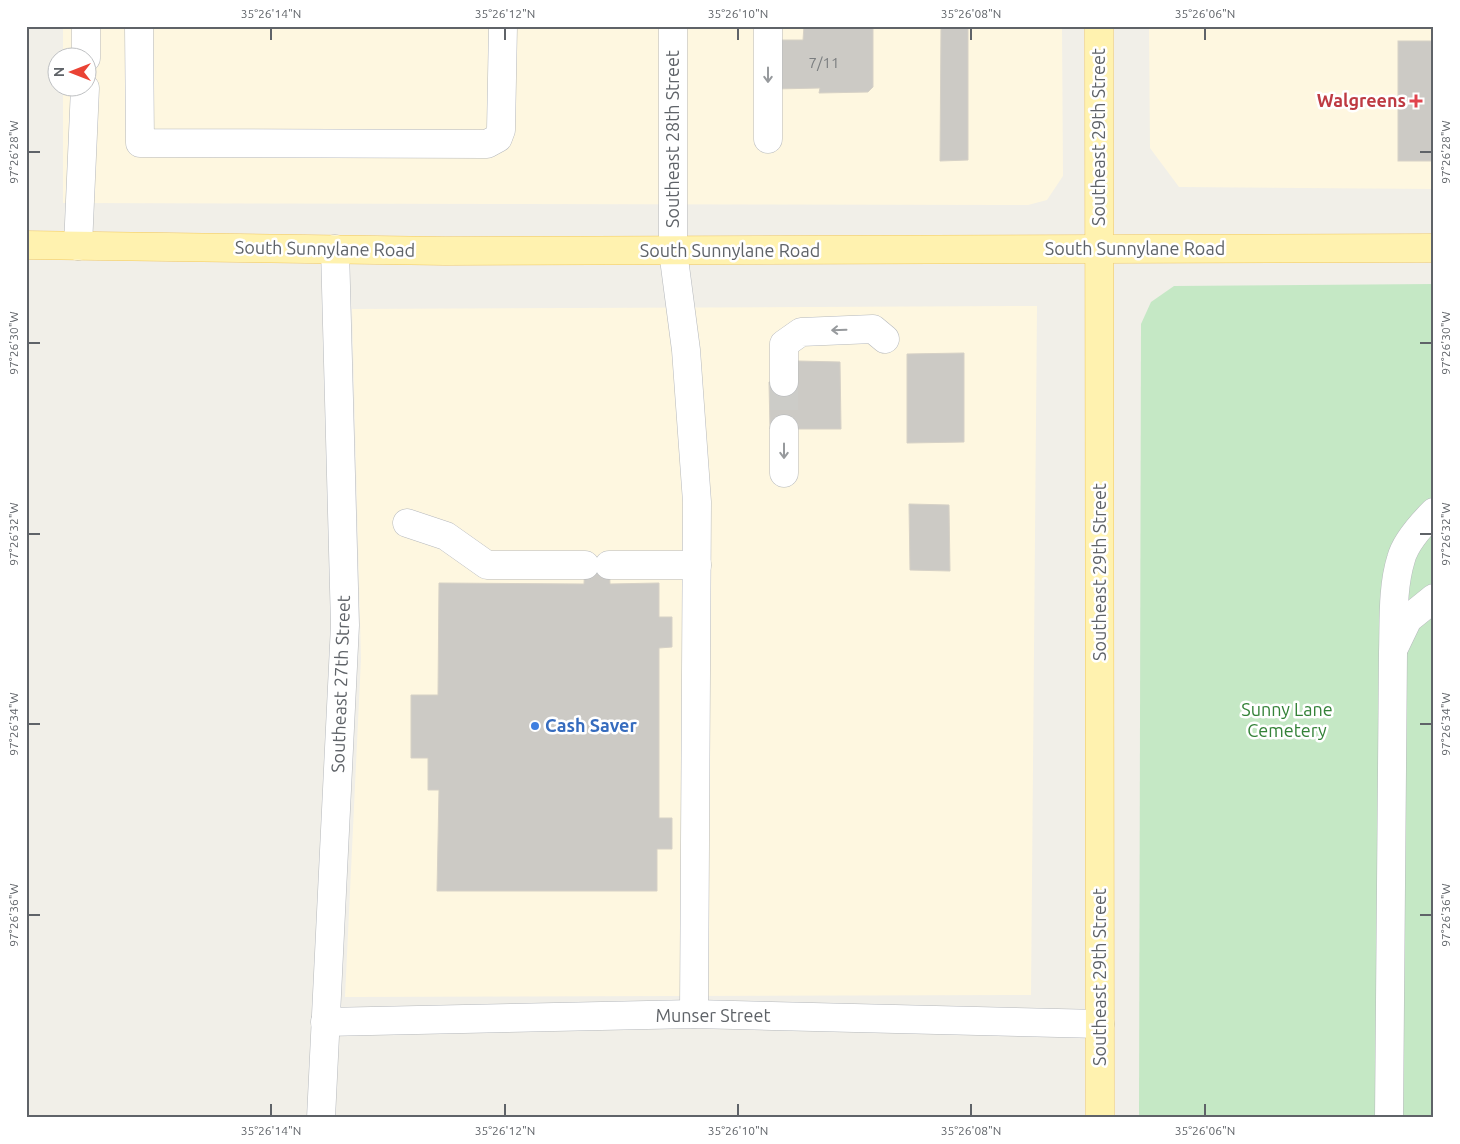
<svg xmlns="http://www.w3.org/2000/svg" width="1460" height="1144" font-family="Ubuntu,sans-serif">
	<rect width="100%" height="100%" fill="#f1efe8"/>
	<g fill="#fef7e0">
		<polygon points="63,26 1062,26 1063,176 1047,200 1028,205 63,203 63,88 88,88 88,58 63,57"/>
		<polygon points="1149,26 1434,26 1434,189 1179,187 1150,148"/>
		<polygon points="1037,306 1031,995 345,997 361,659 352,309"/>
	</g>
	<polygon fill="#c5e8c5" points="1434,284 1434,1118 1139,1118 1141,324 1151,302 1174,286"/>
	<g fill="#cccac5" stroke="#d6d1c6">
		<polygon points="804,26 873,26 873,87 868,92 819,93 820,88 775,89 775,40 803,40"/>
		<polygon points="941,26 968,26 968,160 940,161"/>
		<rect x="1398" y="41" width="36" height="120"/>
		<polygon points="964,353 964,442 907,443 907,354"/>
		<polygon points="798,361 840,362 841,429 770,429 769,382 798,382"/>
		<polygon points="909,504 949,505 950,571 910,570"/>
		<polygon points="609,560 610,584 659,583 659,617 672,617 672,647 659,648 659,818 672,818 672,849 657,849 657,891 437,891 439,790 428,790 428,758 411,758 411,695 438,695 439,583 584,584 585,561"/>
	</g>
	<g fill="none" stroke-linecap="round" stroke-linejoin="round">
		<polyline stroke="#ccccc8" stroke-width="28" stroke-dasharray="28 14" stroke-linecap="butt" points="784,382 784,429"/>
		<defs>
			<g id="minor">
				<polyline points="86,26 86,58"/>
				<polyline points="139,26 140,143 487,144 498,138 501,130 503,26"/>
				<polyline points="673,26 673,251 686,350 697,502 694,1014"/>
				<polyline points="768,139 768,26"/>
				<polyline points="78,246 85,88"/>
				<polyline points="784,382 784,344 801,332 873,329 885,339"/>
				<polyline points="784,429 784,473"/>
				<polyline points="407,523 446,536 487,565 585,565"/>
				<polyline points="609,565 697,565"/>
				<polyline points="1395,646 1408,619 1434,598"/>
				<polyline points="325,1022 694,1014 1100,1024"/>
				<polyline points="321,1118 345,625 335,249"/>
				<path d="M1389,1118l4,-466c1,-30 -1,-64 8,-93 4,-16 21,-35 33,-47"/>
			</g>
			<g id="major">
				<polyline points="1099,26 1100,1118"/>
				<polyline points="26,245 445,251 1434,248"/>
			</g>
		</defs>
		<use href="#minor" stroke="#b5b8bc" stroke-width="29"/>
		<use href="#major" stroke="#f2c960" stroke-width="29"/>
		<use href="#minor" stroke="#fff" stroke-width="28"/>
		<use href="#major" stroke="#fff2af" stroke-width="28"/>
	</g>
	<defs><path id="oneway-shaft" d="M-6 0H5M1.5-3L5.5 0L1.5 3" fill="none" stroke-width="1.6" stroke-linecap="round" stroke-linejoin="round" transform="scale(1.25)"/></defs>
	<g stroke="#979a9d">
		<use href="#oneway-shaft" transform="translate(768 75) rotate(90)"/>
		<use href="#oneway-shaft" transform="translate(839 330) rotate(178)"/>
		<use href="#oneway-shaft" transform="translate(784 451) rotate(90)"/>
	</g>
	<path fill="none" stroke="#5f6368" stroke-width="2" d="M271,28v12M505,28v12M738,28v12M971,28v12M1205,28v12M28,152h12M1420,152h12M28,343h12M1420,343h12M28,534h12M1420,534h12M28,724h12M1420,724h12M28,915h12M1420,915h12M271,1104v12M505,1104v12M738,1104v12M971,1104v12M1205,1104v12"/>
	<path fill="#e0444e" stroke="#fff" stroke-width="2" d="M1413.5 93.5h5v5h5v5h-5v5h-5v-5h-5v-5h5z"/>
	<circle fill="#3f7fe0" stroke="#fff" stroke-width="2" cx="535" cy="726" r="5"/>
	<g text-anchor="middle" stroke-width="5" stroke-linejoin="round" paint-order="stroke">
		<g font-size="15" fill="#7a7d7f">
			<text x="824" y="68">7/11</text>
		</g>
		<g font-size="18" font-weight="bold" fill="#be3a42" stroke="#fff" text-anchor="end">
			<text x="1406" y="107">Walgreens</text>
		</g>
		<g font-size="18" fill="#5f6368" stroke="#fff">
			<text transform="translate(1099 137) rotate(-90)" y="6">Southeast 29th Street</text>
			<text transform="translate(673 139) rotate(-90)" y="6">Southeast 28th Street</text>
			<text transform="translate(325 249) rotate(1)" y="6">South Sunnylane Road</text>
			<text x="1135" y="255">South Sunnylane Road</text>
			<text x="730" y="257">South Sunnylane Road</text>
			<text transform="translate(1100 572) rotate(-90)" y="6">Southeast 29th Street</text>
			<text transform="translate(341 684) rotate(-88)" y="6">Southeast 27th Street</text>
			<text transform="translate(1100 977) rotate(-90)" y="6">Southeast 29th Street</text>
			<text x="713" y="1022">Munser Street</text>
		</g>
		<g font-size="18" fill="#348238" stroke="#fff">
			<text x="1287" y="716">Sunny Lane<tspan x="1287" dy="21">Cemetery</tspan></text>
		</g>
		<g font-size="18" font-weight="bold" fill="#366cbe" stroke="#fff" text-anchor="start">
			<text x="545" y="732">Cash Saver</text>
		</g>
	</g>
	<rect width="1460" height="1144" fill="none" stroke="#ffffff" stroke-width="55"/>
	<g transform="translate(72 72) rotate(270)"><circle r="24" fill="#ffffff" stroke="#bfc1c3"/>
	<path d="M0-4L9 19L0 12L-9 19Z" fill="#ea4335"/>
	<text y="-8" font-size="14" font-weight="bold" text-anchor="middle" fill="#5f6368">N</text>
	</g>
	<rect x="28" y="28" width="1404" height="1088" fill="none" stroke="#5f6368" stroke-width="2"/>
	<g font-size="12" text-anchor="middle" fill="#5f6368">
		<text x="271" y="18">35°26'14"N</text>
		<text x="505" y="18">35°26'12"N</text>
		<text x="738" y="18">35°26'10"N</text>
		<text x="971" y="18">35°26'08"N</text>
		<text x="1205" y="18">35°26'06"N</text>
		<text transform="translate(1446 152) rotate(-90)" y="4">97°26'28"W</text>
		<text transform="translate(14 152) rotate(-90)" y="4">97°26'28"W</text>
		<text transform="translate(1446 343) rotate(-90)" y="4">97°26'30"W</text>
		<text transform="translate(14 343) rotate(-90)" y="4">97°26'30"W</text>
		<text transform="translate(1446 534) rotate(-90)" y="4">97°26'32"W</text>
		<text transform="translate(14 534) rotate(-90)" y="4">97°26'32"W</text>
		<text transform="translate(1446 724) rotate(-90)" y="4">97°26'34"W</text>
		<text transform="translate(14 724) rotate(-90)" y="4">97°26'34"W</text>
		<text transform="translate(1446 915) rotate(-90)" y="4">97°26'36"W</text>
		<text transform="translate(14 915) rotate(-90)" y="4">97°26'36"W</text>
		<text x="271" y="1135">35°26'14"N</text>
		<text x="505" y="1135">35°26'12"N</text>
		<text x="738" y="1135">35°26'10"N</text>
		<text x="971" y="1135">35°26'08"N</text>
		<text x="1205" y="1135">35°26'06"N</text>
	</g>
</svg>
